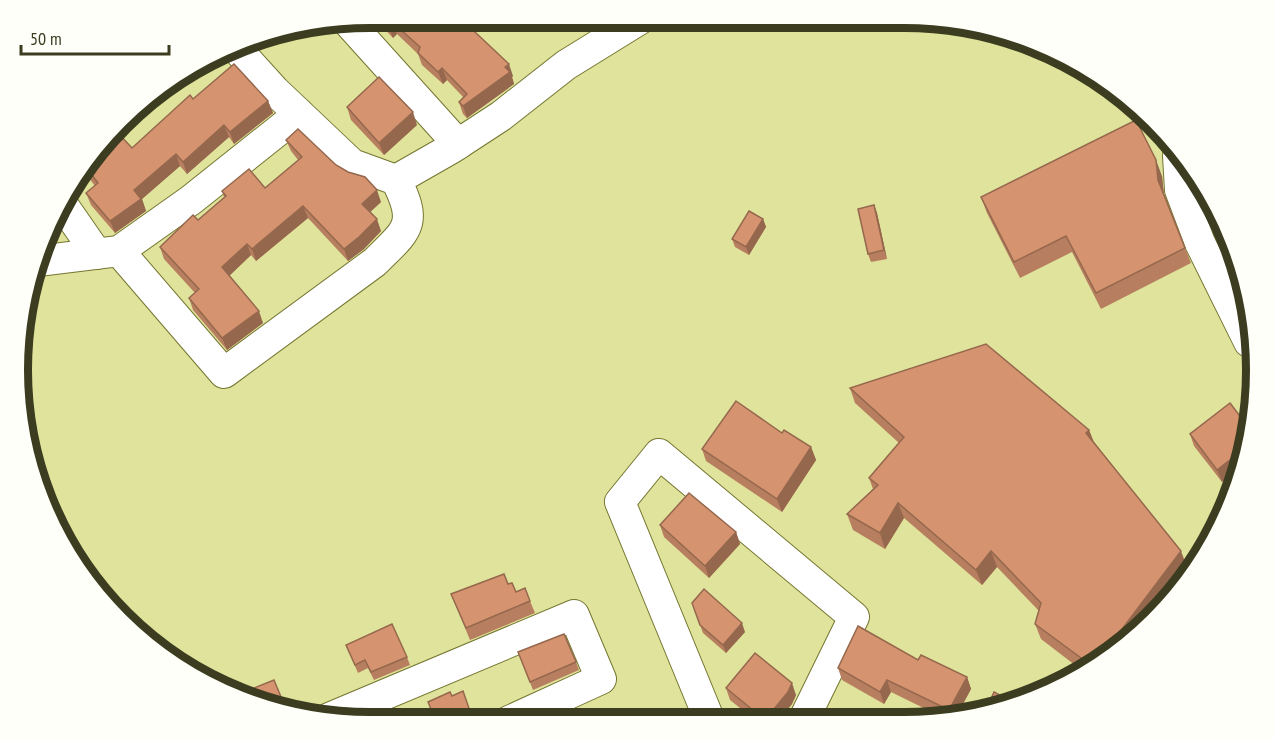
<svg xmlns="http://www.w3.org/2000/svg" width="1274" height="740" font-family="'PT Sans Narrow',sans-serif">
	<rect width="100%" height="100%" fill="#e0e39b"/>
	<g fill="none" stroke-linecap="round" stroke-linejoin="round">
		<defs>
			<g id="minor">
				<polyline points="348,22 458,144"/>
				<polyline points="1178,156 1180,190 1200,243 1249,342"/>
				<polyline points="396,180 452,148 501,116 566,65 642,18"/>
				<polyline points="63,205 97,254"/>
				<path d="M119,251l105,122 151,-111c32,-32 44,-37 21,-82l-44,-16 -77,-73 -39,-43"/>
				<polyline points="38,261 119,251 191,200 299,114"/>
				<polyline points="329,718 574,615 601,679 509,721"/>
				<polyline points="710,721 620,502 659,454 854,617 803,721"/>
			</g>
		</defs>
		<use href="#minor" stroke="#747630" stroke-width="32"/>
		<use href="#minor" stroke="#fff" stroke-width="30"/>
	</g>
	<g fill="#b77f5f">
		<polygon points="374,18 461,18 513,76 512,77 514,84 467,118 463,114 459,102 464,98 447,80 443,84 422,65 418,54 397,34 393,38"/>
		<polygon points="193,99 268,101 273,113 234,144 229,137 187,174 180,166 142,199 146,211 115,233 91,205 86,193 95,186 82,169 119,130 120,132 119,133 132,148"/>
		<polygon points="347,107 417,125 384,155 351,120"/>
		<polygon points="286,140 336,165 381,202 370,212 381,231 364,249 348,261 308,218 256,261 251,255 229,276 263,323 227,350 193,310 189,298 195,293 164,259 160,247 198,220 224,197 222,191 265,188 298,160 291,151"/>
		<polygon points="1162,176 1164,194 1191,263 1101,309 1072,252 1020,278 987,213 981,197"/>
		<polygon points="874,205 877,213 887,259 871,262 868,254"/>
		<polygon points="763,219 766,227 749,255 735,247 732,239"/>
		<polygon points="850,388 1089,430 1094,442 1187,567 1139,629 1084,672 1041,639 1035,624 1039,611 997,567 982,585 904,518 885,549 853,530 847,514 873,489 869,478 899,443 855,403"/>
		<polygon points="1230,403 1222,482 1194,446 1190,434"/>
		<polygon points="782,433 811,447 816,460 782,512 706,461 702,449"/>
		<polygon points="660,525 736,532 740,544 709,578 664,537"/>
		<polygon points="508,584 516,592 530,601 535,613 470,640 451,594"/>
		<polygon points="692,603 745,632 726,653 703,633"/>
		<polygon points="346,645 407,657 410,665 374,680 368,668 358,673"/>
		<polygon points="518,652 576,662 579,670 533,690"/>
		<polygon points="918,660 967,677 971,689 957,715 944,718 891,692 884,704 842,680 838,668"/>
		<polygon points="726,688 796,695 792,704 778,721 756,721 730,700"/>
		<polygon points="463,691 474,721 435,721 452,696"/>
	</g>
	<g fill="#95684e">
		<polygon points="392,22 397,34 393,38 388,26"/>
		<polygon points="509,64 513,76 512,77 514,84 467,118 463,106"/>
		<polygon points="442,68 447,80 443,84 438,72"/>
		<polygon points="268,101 273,113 234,144 230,132"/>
		<polygon points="413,112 417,125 384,155 379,143"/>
		<polygon points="224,125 229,137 187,174 183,162"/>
		<polygon points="176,154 180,166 142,199 146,211 115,233 110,221 134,190"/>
		<polygon points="1156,160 1162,176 1164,196 1158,180"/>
		<polygon points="377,190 381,202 366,216 362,204"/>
		<polygon points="874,205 877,213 887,259 884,250"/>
		<polygon points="303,206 308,218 256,261 252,249"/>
		<polygon points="377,219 381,231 364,249 348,261 344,249"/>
		<polygon points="763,219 766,227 749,255 746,247"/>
		<polygon points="247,244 251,255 226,279 222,267"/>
		<polygon points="259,311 263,323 227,350 222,338"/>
		<polygon points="1089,430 1095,446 1086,433"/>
		<polygon points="811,447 816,460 782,512 777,499"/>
		<polygon points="1245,448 1236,471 1222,482 1217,470"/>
		<polygon points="898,503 904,518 885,549 880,533"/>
		<polygon points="736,532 740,544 709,578 705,566"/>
		<polygon points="991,551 997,567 982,585 976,570"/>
		<polygon points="1181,551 1187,567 1139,629 1098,661"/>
		<polygon points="742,623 745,632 726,653 723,645"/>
		<polygon points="967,677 971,689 957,715 951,716 949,710"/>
		<polygon points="887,680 891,692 884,704 880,692"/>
		<polygon points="792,683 796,695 792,704 778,721 765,721 765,720"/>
	</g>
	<g fill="#d5946f" stroke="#95684e" stroke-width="1.5">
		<polygon points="381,18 460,18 509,64 505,67 510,72 463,106 459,102 467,94 442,68 438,72 418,53 420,47 392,22 388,26"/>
		<polygon points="234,64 268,101 230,132 224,125 183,162 176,154 134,190 141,199 110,221 86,193 98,183 85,166 117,132 132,148 190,95 193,99"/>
		<polygon points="379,77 413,112 379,143 347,107"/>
		<polygon points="1136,120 1156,160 1158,180 1185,248 1096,293 1066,236 1014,262 981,197"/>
		<polygon points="298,129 336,165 348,172 365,177 377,190 362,204 377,219 359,237 344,249 303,206 252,249 247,244 222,267 259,311 222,338 189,298 199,289 160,247 193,215 198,220 226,196 222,191 249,169 265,188 302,157 286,140"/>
		<polygon points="874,205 884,250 868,254 858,209"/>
		<polygon points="749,211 763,219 746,247 732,239"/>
		<polygon points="986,344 1089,430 1086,433 1181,551 1098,661 1092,666 1035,624 1041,603 991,551 976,570 898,503 880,533 847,514 878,485 869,478 904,437 850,388"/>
		<polygon points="736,401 782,433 784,430 811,447 777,499 702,449"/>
		<polygon points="1230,403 1249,428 1249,438 1245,448 1217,470 1190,434"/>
		<polygon points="689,493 736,532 705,566 660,525"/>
		<polygon points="504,574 508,584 512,583 516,592 525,588 530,601 466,628 451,594"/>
		<polygon points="704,589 742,623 723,645 700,625 692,603"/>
		<polygon points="392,624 407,657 371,672 365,660 355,665 346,645"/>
		<polygon points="858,626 918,660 921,655 967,677 949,710 887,680 880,692 838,668"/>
		<polygon points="564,634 576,662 530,682 518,652"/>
		<polygon points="755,653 792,683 788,692 765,720 726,688"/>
		<polygon points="274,680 286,709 257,703 239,694"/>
		<polygon points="463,691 471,714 452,721 436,721 428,702 450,692 452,696"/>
		<polygon points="994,692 1016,704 986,710"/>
		<polygon points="565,711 569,721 541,721"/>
	</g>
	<path d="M0 0H1274V740H0ZM370 28H904A342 342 0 0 1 1246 370V370A342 342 0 0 1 904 712H370A342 342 0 0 1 28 370V370A342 342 0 0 1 370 28Z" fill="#fefff8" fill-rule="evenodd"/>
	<path fill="none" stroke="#3c3d20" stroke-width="8" d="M370 28H904A342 342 0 0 1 1246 370V370A342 342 0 0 1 904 712H370A342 342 0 0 1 28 370V370A342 342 0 0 1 370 28Z"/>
	<path d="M21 45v9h148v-9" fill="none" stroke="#3c3d20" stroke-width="3"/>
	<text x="30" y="45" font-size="18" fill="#3c3d20" stroke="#fefff8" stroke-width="4.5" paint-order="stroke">50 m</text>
</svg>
